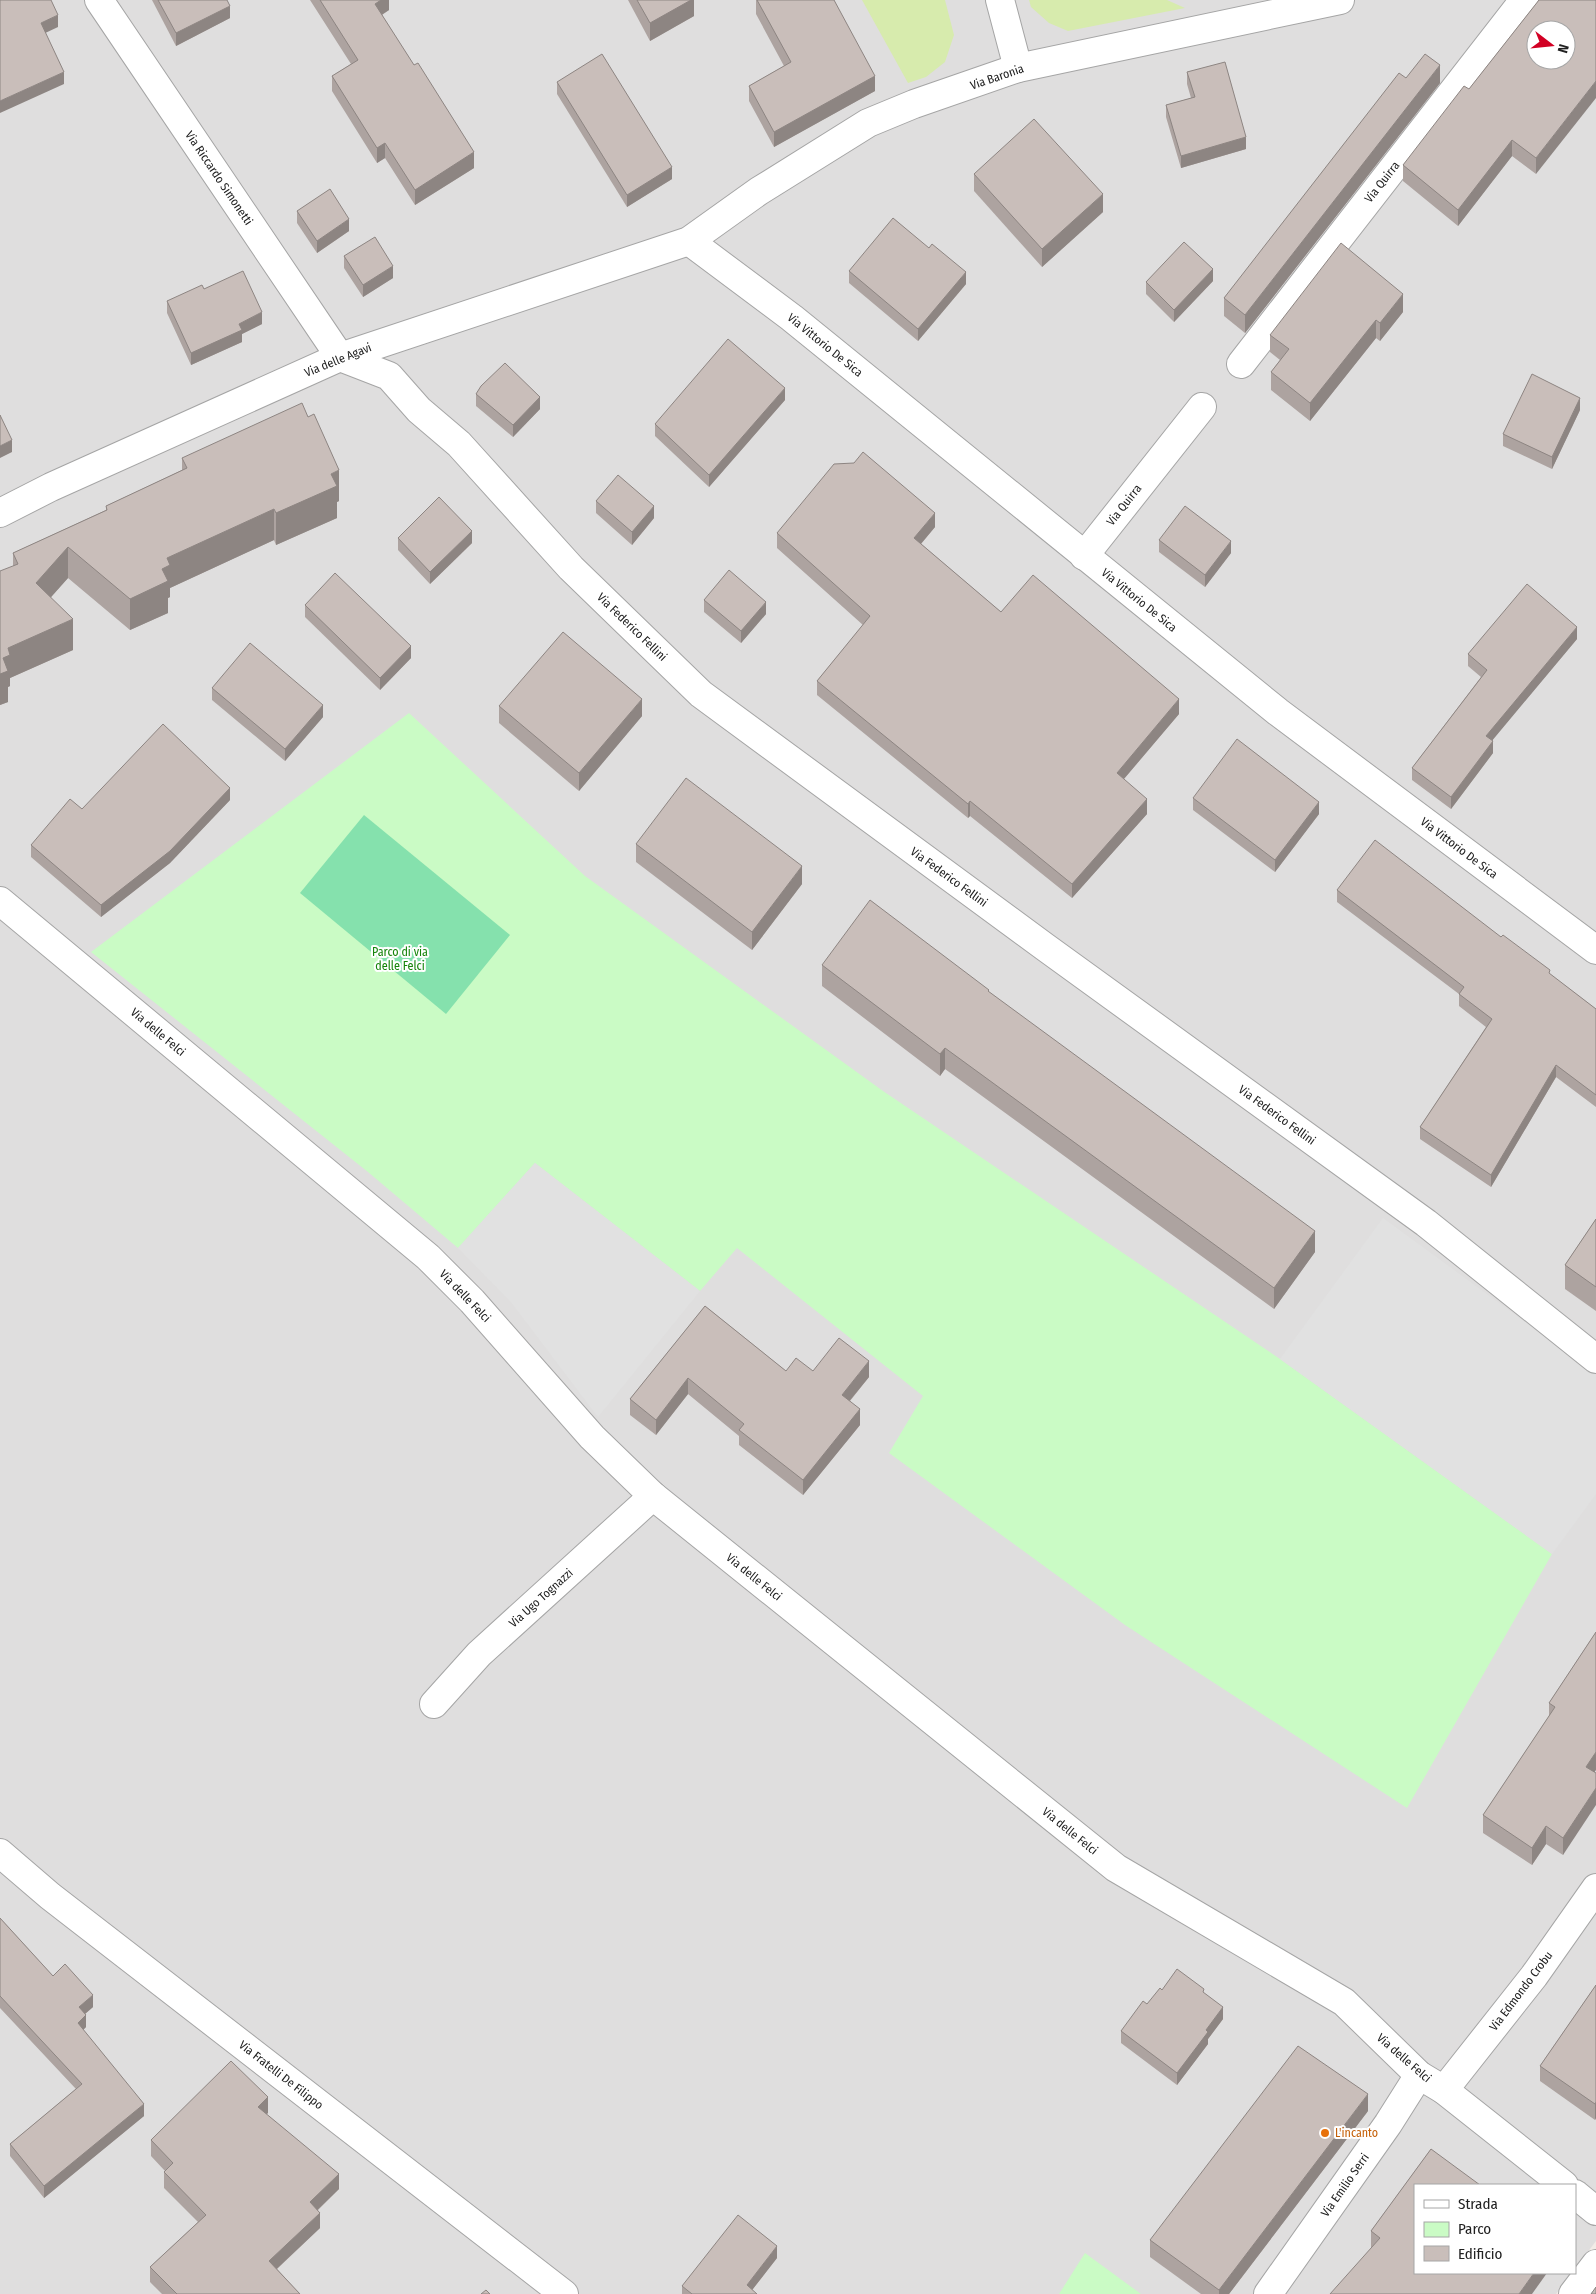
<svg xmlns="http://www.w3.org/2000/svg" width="1596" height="2294" font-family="'Fira Sans Condensed',sans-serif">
	<rect width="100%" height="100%" fill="#f1ece7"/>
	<path fill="#dfdede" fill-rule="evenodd" d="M0,0h1596v2241l-21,28v-84h-160v88h157l-16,21h-1556zM1536,30h30v30h-30z"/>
	<g fill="#d7ebad">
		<polygon points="862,0 945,0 954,35 945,62 926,77 908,83"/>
		<polygon points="1029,0 1167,0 1185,8 1068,31 1049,23 1031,7"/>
	</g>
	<g fill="#cafbc5">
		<polygon points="409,713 585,876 883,1091 1280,1359 1552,1554 1407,1808 1125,1625 889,1453 923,1396 737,1248 700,1291 535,1163 458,1248 368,1172 91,952"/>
		<polygon points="1085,2253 1141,2294 1059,2294"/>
	</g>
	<polygon fill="#85e1ad" points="364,815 510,935 446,1014 300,893"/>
	<g fill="#e1e1e1">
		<polygon points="535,1163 700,1291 598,1417 511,1302 458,1248"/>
		<polygon points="1383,1218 1596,1374 1596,1494 1552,1554 1280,1359"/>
	</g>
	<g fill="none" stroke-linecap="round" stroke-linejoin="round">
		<defs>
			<g id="minor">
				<polyline points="99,0 340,357 389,376 419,410 459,444 571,568 701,694 1045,947 1426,1223 1596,1359"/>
				<polyline points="1000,0 1018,68"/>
				<polyline points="689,241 792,318 1278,712 1596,950"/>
				<polyline points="1241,364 1524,0"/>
				<polyline points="0,513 51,487 340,357 689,241 759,191 868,123 914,104 1018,68 1340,0"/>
				<polyline points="1084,556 1202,407"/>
				<polyline points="0,901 428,1257 472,1301 592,1437 653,1496 1116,1868 1344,2002 1419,2075 1444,2090 1564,2185"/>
				<polyline points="434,1704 479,1654 653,1496"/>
				<polyline points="0,1853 50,1896 564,2294"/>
				<polyline points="1444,2090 1534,1976 1596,1888"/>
				<polyline points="1575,2194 1596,2211"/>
				<polyline points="1268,2294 1388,2124 1419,2075"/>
			</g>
			<polyline id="tertiary" points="1573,2294 1596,2264"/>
		</defs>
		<use href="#minor" stroke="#a5a5a5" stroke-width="30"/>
		<use href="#tertiary" stroke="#a5a5a5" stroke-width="30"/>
		<use href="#minor" stroke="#fff" stroke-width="28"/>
		<use href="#tertiary" stroke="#fff" stroke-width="28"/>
	</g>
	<g fill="#ada3a0">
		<polygon points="152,0 227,0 230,18 176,46"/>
		<polygon points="310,0 389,0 389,10 382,15 474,168 415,205 385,158 377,163 332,91 332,76 351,64"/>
		<polygon points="628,0 694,0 694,16 650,41"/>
		<polygon points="756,0 834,0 875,91 774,147 749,101 749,86 784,66 756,14"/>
		<polygon points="1539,0 1536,174 1512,156 1458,226 1403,181 1403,165 1469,89"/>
		<polygon points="1187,72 1246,149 1181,168 1166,117 1166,105 1191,98 1187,84"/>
		<polygon points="1406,78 1440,83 1245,333 1224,316 1224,298"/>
		<polygon points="557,82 672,179 627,207 557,94"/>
		<polygon points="974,174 1103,212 1042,267 974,191"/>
		<polygon points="297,211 349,231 317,253 297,223"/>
		<polygon points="929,248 966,284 918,341 849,283 849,271"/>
		<polygon points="344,256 393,278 363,297 344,268"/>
		<polygon points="1213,281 1174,322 1146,294 1146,282"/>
		<polygon points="204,289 262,324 242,334 242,342 191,365 167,313 167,301"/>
		<polygon points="1403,312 1380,341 1376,338 1310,421 1271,390 1271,372 1280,360 1270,352 1270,335"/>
		<polygon points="476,394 540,409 513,437 476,406"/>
		<polygon points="785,400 709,487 655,436 655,424"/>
		<polygon points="1580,410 1552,469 1503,446 1503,434"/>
		<polygon points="182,458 339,501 337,502 337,518 276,545 274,540 170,588 170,597 168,598 168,613 130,630 68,578 51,597 73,650 10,678 10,686 8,687 8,702 0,705 13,566 13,553 106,510 106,506 182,470"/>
		<polygon points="596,501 654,518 632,545 596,513"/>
		<polygon points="935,527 921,544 1001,612 1179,714 1124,779 1147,814 1072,898 970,816 968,818 817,695 817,681 863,625 777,548 777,533"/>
		<polygon points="398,538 472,543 430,584 398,550"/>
		<polygon points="1159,540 1231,553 1205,587 1159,552"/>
		<polygon points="704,600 766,614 741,643 704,612"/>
		<polygon points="305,605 411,658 380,690 305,617"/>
		<polygon points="1577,639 1492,740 1493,753 1451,809 1412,780 1412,768 1481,677 1468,666 1468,654"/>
		<polygon points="212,688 323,717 285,761 212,700"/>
		<polygon points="499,706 642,716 579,791 499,723"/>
		<polygon points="1193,798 1319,814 1275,872 1193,810"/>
		<polygon points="230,800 170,863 101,917 31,857 31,845 82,809"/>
		<polygon points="636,844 802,884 752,950 636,862"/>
		<polygon points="1337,890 1501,937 1596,1009 1596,1107 1556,1077 1491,1187 1420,1139 1420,1127 1486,1027 1459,1006 1459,994 1337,902"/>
		<polygon points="822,965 989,992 1315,1252 1274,1309 945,1069 940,1076 822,986"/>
		<polygon points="1596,1219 1596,1311 1565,1289 1565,1265"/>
		<polygon points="705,1306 786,1371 813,1371 869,1377 850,1401 860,1425 803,1495 739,1445 739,1436 688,1394 656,1435 630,1415 630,1399"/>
		<polygon points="1596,1632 1594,1772 1563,1855 1546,1844 1532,1865 1483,1833 1483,1815 1549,1716 1549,1703"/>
		<polygon points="0,1918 53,1976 93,2007 85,2014 86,2027 83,2030 144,2116 44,2198 10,2156 10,2144 76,2089 0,2008"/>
		<polygon points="1596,1985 1596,2118 1595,2120 1540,2081 1540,2066"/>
		<polygon points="1162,1990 1204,1993 1223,2019 1208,2039 1208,2044 1177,2085 1121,2043 1121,2031"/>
		<polygon points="1368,2111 1229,2294 1201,2294 1150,2257 1150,2240"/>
		<polygon points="268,2113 266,2114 339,2189 318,2210 320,2228 277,2269 300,2294 162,2294 150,2282 150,2267 198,2222 164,2188 164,2172 165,2171 151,2156 151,2140"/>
		<polygon points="1431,2149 1415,2273 1371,2247 1371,2231"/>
		<polygon points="777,2258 752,2290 757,2294 682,2294 682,2286"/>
	</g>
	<g fill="#8d8582">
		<polygon points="381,0 389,0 389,10 375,19 375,4"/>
		<polygon points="691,0 694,0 694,16 650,41 650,23"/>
		<polygon points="230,6 230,18 176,46 176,33"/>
		<polygon points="58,15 58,27 41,35 41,23"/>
		<polygon points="1440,65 1440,83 1245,333 1245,315"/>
		<polygon points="64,72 64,84 0,113 0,101"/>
		<polygon points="875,76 875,91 774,147 774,132"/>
		<polygon points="1596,81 1596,98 1536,174 1536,158"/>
		<polygon points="1246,137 1246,149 1181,168 1181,156"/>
		<polygon points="1512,140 1512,156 1458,226 1458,210"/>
		<polygon points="385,143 385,158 377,163 377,148"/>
		<polygon points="474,152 474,168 415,205 415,190"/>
		<polygon points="672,167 672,179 627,207 627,195"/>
		<polygon points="1103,194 1103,212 1042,267 1042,249"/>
		<polygon points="349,219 349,231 317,253 317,241"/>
		<polygon points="393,266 393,278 363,297 363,285"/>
		<polygon points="1213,269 1213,281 1174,322 1174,310"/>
		<polygon points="966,272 966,284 918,341 918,329"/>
		<polygon points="1403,294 1403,312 1380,341 1380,323"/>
		<polygon points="262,312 262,324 242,334 242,342 191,365 191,353 239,324"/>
		<polygon points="1376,320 1376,338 1310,421 1310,403"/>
		<polygon points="785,388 785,400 709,487 709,475"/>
		<polygon points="540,397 540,409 513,437 513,425"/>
		<polygon points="1580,398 1580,410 1552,469 1552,457"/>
		<polygon points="12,440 12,452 0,458 0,446"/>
		<polygon points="339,470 339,501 337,502 337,518 276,545 276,513 331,474"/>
		<polygon points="654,506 654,518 632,545 632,532"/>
		<polygon points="274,509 274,540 170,588 170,597 168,598 168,613 130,630 130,599 162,569 167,558"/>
		<polygon points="935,513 935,527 914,552 914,538"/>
		<polygon points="472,531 472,543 430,584 430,572"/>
		<polygon points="1231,541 1231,553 1205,587 1205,575"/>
		<polygon points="68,547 68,578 36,614 36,583"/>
		<polygon points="766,602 766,614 741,643 741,631"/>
		<polygon points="73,619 73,650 10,678 10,686 8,687 8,702 0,705 0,674 3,658 8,648"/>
		<polygon points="1577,627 1577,639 1486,748 1486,736"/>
		<polygon points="411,646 411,658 380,690 380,678"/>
		<polygon points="642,699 642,716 579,791 579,773"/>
		<polygon points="1179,699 1179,714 1117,787 1117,773"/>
		<polygon points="323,705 323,717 285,761 285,749"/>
		<polygon points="1493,741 1493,753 1451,809 1451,797"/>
		<polygon points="230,788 230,800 170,863 101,917 101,905"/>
		<polygon points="1147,799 1147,814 1072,898 1072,884"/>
		<polygon points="970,801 970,816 968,818 968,804"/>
		<polygon points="1319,802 1319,814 1275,872 1275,860"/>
		<polygon points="802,866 802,884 752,950 752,932"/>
		<polygon points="945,1048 945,1069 940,1076 940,1054"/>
		<polygon points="1556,1065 1556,1077 1491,1187 1491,1175"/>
		<polygon points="1315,1231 1315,1252 1274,1309 1274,1288"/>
		<polygon points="869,1361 869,1377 842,1410 842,1395"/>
		<polygon points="688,1378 688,1394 656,1435 656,1420"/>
		<polygon points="860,1409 860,1425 803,1495 803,1480"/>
		<polygon points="1596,1752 1596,1770 1586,1785 1586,1767"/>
		<polygon points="1596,1788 1596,1805 1563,1855 1563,1838"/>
		<polygon points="1546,1826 1546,1844 1532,1865 1532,1848"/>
		<polygon points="93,1995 93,2007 79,2019 79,2007"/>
		<polygon points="1223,2007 1223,2019 1208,2039 1208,2044 1177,2085 1177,2073 1206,2030"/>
		<polygon points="86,2015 86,2027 78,2035 78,2023"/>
		<polygon points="1368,2094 1368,2111 1229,2294 1219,2294 1219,2290"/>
		<polygon points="268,2097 268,2113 258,2123 258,2107"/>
		<polygon points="1596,2102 1596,2118 1595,2120 1595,2104"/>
		<polygon points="144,2104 144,2116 44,2198 44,2186"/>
		<polygon points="339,2174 339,2189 310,2217 310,2202"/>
		<polygon points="320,2213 320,2228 269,2276 269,2261"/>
		<polygon points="777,2246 777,2258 749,2294 747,2285"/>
		<polygon points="1534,2273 1547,2273 1532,2294 1519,2294"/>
	</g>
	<g fill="#c9beba" stroke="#8d8582" fill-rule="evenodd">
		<polygon points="0,0 51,0 58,15 41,23 64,72 0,101"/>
		<polygon points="158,0 227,0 230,6 176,33"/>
		<polygon points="320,0 381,0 375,4 414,65 418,63 474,152 415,190 385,143 377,148 332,76 358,60"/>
		<polygon points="637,0 691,0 650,23"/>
		<polygon points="757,0 834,0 875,76 774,132 749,86 791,62"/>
		<path d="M1539,0h57v81l-60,77 -24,-18 -54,70 -55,-45 61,-79 5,3zM1536,30h30v30h-30z"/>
		<polygon points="602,54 672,167 627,195 557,82"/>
		<polygon points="1425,54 1440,65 1245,315 1224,298 1399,73 1406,78"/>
		<polygon points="1225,62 1246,137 1181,156 1166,105 1195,97 1187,72"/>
		<polygon points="1034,119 1103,194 1042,249 974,174"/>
		<polygon points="330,189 349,219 317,241 297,211"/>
		<polygon points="893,218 929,248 932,244 966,272 918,329 849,271"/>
		<polygon points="375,237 393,266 363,285 344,256"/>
		<polygon points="1184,242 1213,269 1174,310 1146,282"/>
		<polygon points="1341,243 1403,294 1380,323 1376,320 1310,403 1271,372 1289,349 1270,335"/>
		<polygon points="243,271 262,312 239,324 242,330 191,353 167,301 202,285 204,289"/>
		<polygon points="728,339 785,388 709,475 655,424"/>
		<polygon points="505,363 540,397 513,425 476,394 481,386"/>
		<polygon points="1532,374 1580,398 1552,457 1503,434"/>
		<polygon points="302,403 308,417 314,414 339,470 331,474 337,486 276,513 274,509 167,558 170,565 162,569 168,581 130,599 68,547 36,583 73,619 8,648 10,655 3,658 8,671 0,674 0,571 18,564 13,553 107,510 106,506 187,468 182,458"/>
		<polygon points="0,415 12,440 0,446"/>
		<polygon points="863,452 935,513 914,538 1001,612 1033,575 1179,699 1117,773 1147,799 1072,884 970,801 968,804 817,681 870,616 777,533 834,464 854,463"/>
		<polygon points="618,475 654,506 632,532 596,501"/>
		<polygon points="439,497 472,531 430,572 398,538"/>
		<polygon points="1185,506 1231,541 1205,575 1159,540"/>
		<polygon points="729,570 766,602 741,631 704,600"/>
		<polygon points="335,573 411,646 380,678 305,605"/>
		<polygon points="1527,584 1577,627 1486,736 1493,741 1451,797 1412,768 1487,670 1468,654"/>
		<polygon points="563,632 642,699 579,773 499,706"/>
		<polygon points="250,643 323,705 285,749 212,688"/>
		<polygon points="163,724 230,788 170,851 101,905 31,845 70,799 82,809"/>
		<polygon points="1237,739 1319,802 1275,860 1193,798"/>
		<polygon points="686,778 802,866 752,932 636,844"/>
		<polygon points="1375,840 1501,937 1503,935 1550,970 1549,973 1596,1009 1596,1095 1556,1065 1491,1175 1420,1127 1492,1019 1459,994 1464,987 1337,890"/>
		<polygon points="870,900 989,990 988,991 1315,1231 1274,1288 945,1048 940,1054 822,965"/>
		<polygon points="1596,1219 1596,1287 1565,1265"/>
		<polygon points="705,1306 786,1371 796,1358 813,1371 839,1338 869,1361 842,1395 860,1409 803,1480 739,1430 744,1424 688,1378 656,1420 630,1399"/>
		<polygon points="1596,1632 1596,1752 1586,1767 1596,1773 1596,1788 1563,1838 1546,1826 1532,1848 1483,1815 1555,1707 1549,1703"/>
		<polygon points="0,1918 53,1976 65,1964 93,1995 79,2007 86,2015 78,2023 144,2104 44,2186 10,2144 82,2084 0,1996"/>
		<polygon points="1177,1969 1204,1989 1203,1992 1223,2007 1206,2030 1208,2032 1177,2073 1121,2031 1143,2001 1147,2004 1160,1988 1162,1990"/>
		<polygon points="1596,1985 1596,2102 1595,2104 1540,2066"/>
		<polygon points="1298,2046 1368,2094 1219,2290 1150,2240"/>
		<polygon points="231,2061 268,2097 258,2107 339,2174 310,2202 320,2213 269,2261 300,2294 177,2294 150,2267 206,2215 164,2172 173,2163 151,2140"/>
		<polygon points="1431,2149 1480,2185 1415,2185 1415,2273 1534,2273 1519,2294 1330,2294 1380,2238 1371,2231"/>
		<polygon points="738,2215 777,2246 747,2285 757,2294 692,2294 682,2286"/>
		<polygon points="1596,2287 1596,2294 1591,2294"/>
		<polygon points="486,2290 490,2294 481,2294"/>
	</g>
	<circle fill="#e8710a" stroke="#fff" stroke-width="2" cx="1325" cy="2133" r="5"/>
	<g text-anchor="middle" stroke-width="4" stroke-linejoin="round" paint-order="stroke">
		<g font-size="12" fill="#212121" stroke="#fff">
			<text transform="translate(997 77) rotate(-19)" y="4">Via Baronia</text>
			<text transform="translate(219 178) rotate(56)" y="4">Via Riccardo Simonetti</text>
			<text transform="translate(1382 182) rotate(-52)" y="4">Via Quirra</text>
			<text transform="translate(825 345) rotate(39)" y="4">Via Vittorio De Sica</text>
			<text transform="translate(338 360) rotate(-22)" y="4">Via delle Agavi</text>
			<text transform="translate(1124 505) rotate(-52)" y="4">Via Quirra</text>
			<text transform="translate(1139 600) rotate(39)" y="4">Via Vittorio De Sica</text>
			<text transform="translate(632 627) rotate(44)" y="4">Via Federico Fellini</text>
			<text transform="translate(1459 848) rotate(37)" y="4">Via Vittorio De Sica</text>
			<text transform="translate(949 877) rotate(36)" y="4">Via Federico Fellini</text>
			<text transform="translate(158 1032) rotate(40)" y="4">Via delle Felci</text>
			<text transform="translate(1277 1115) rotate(36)" y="4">Via Federico Fellini</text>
			<text transform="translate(465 1296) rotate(46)" y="4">Via delle Felci</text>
			<text transform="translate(754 1577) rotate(39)" y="4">Via delle Felci</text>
			<text transform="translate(541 1598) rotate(-42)" y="4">Via Ugo Tognazzi</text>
			<text transform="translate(1070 1831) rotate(39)" y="4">Via delle Felci</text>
			<text transform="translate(1521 1991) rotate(-53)" y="4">Via Edmondo Crobu</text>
			<text transform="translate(1404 2058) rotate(41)" y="4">Via delle Felci</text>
			<text transform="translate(281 2075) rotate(38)" y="4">Via Fratelli De Filippo</text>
			<text transform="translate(1345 2185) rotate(-55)" y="4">Via Emilio Serri</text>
		</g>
		<g font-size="12" fill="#15840a" stroke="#fff">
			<text x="400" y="956">Parco di via<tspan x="400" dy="14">delle Felci</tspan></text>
		</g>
		<g font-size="12" fill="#c56008" stroke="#fff" text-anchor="start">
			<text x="1335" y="2137">L'incanto</text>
		</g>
	</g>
	<rect x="1414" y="2184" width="162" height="90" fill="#ffffff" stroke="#a6a6a6"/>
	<rect x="1424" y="2200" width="25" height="8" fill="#ffffff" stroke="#a6a6a6"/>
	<text x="1458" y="2209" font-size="15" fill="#212121">Strada</text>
	<rect x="1424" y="2222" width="25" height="15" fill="#cafbc5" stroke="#a6a6a6"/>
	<text x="1458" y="2234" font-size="15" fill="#212121">Parco</text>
	<rect x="1424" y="2246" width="25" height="15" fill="#c9beba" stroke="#a6a6a6"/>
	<text x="1458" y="2259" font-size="15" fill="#212121">Edificio</text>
	<g transform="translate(1551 45) rotate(106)"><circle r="24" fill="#ffffff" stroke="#a6a6a6"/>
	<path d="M0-4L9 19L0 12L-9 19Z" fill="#d20024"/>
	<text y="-8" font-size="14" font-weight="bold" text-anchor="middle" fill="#212121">N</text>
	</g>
</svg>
